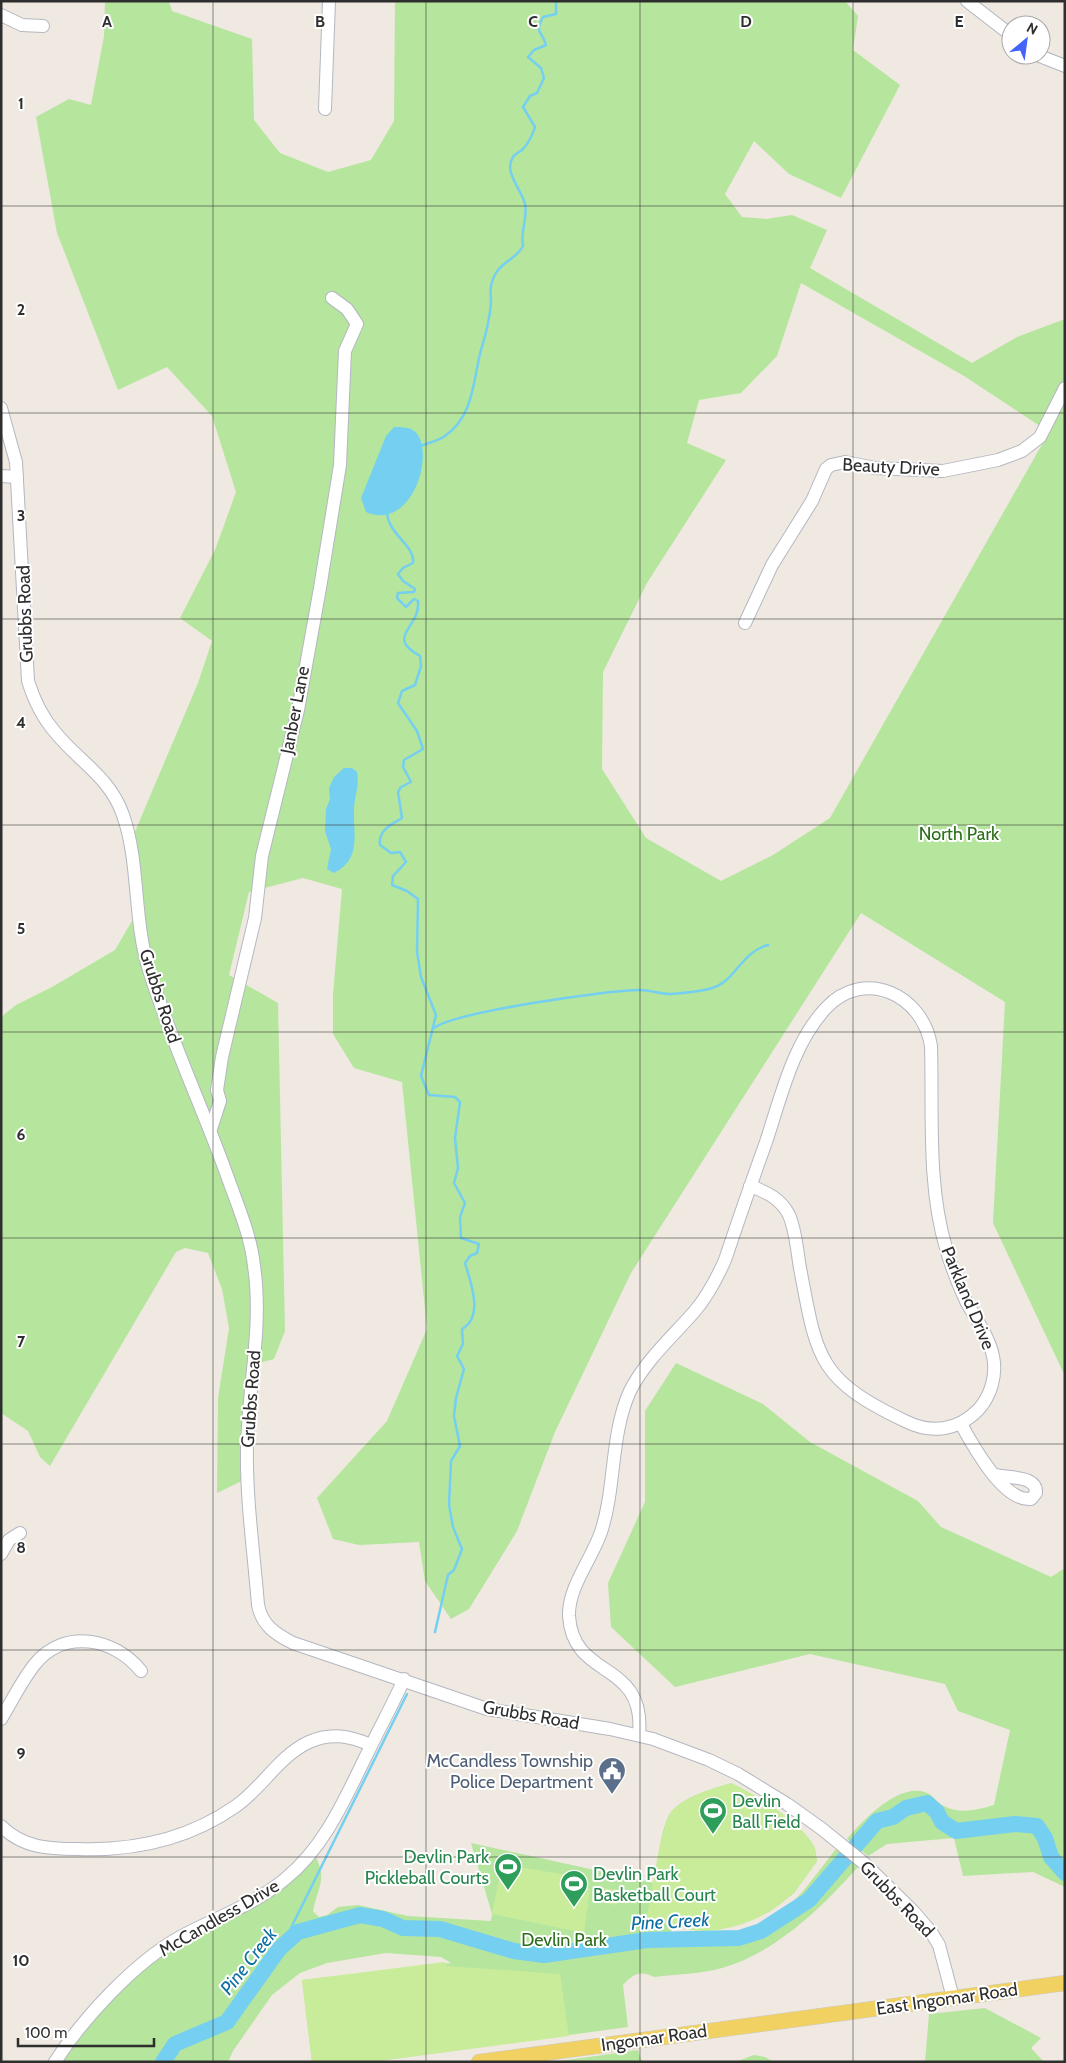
<svg xmlns="http://www.w3.org/2000/svg" width="1066" height="2063" font-family="Cabin,sans-serif">
	<rect width="100%" height="100%" fill="#efe9e1"/>
	<g fill="#b6e59e" fill-rule="evenodd">
		<path d="M105,1h64l3,10 80,28 2,81 26,33 48,19 43,-12 23,-39 1,-120h450l13,15 -5,34 47,35 -59,113 -52,-24 -35,-33 -29,53 17,23 24,2 26,-4 35,15 -17,38 162,95 45,-26 48,-18v1057l-72,-153 12,-221 -144,-89 -230,360 -76,159 -38,99 -48,78 -18,10 -26,-38 -6,-39 -60,3 -26,-6 -16,-41 70,-77 40,-92 -25,-247 -48,-14 -21,-34v-40l9,-105 -39,-11 -54,14 -20,83 49,28 7,328 -11,28 -22,6 -4,113 -31,15 1,-95 11,-70 -7,-39 -14,-36 -23,-5 -9,4 -126,214 -10,-9 -12,-26 -27,-18v-396l15,-12 36,-18 63,-37 28,-48 -9,-68 64,-151 14,-42 -32,-23 35,-68 21,-58 -24,-76 -45,-49 -49,23 -61,-157 -21,-116 33,-18 22,6 13,-69zM801,283l163,93 85,56 -219,386 -57,37 -52,26 -75,-43 -44,-69 1,-97 44,-89 79,-123 -39,-17 12,-43 42,-7 36,-37z"/>
		<path d="M676,1363l87,41 47,38 108,59 23,26 110,50 14,-9v319l-32,-15 -70,4 -9,-38 -67,6 -19,12 -21,-17c15,-18 53,-58 80,-46 4,1 8,7 12,10 17,12 36,8 55,2l16,-75 -52,-19 -13,-27 -135,-30 -135,33 -64,-60 -3,-44 37,-81v-91z"/>
		<path d="M731,1783c27,13 68,38 83,63 2,5 2,11 3,15l-23,32 -25,19 -30,13 -33,6 -31,-5 -6,8c16,1 34,6 50,5 56,-1 86,-51 117,-90l22,18c-37,41 -81,85 -136,101 -21,6 -46,6 -68,9 -14,-7 -21,-3 -31,8l5,42 -257,35h-59l-10,-82 149,-17 -10,-6 -55,-4 -59,10 -27,10 -28,22 -39,56 -5,11h-173l82,-93 103,-61 73,-57c15,29 6,32 0,60l6,6 8,-2 11,-8 20,-2 50,11 83,5 1,-7 -21,-71 183,40c3,-17 7,-60 18,-72 13,-15 40,-22 59,-28z"/>
		<polygon points="985,2008 1041,2038 1031,2048 1044,2062 925,2062 929,2014"/>
		<polygon points="638,2050 642,2062 553,2062"/>
		<polygon points="754,2055 765,2057 774,2062 735,2062"/>
	</g>
	<g fill="#c9ec9a">
		<path d="M731,1783c27,13 68,38 83,63 2,5 2,11 3,15 -8,11 -15,22 -23,31 -22,23 -56,37 -87,39 -20,1 -41,-8 -60,-14 4,-19 14,-94 25,-106 14,-15 40,-22 59,-28z"/>
		<polygon points="502,1864 567,1875 566,1884 590,1889 584,1933 492,1914"/>
		<polygon points="594,1887 619,1890 617,1905 592,1901"/>
		<polygon points="445,1962 446,1966 560,1974 569,2036 371,2062 312,2062 302,1980"/>
	</g>
	<g fill="#75cff0">
		<path d="M394,427c6,0 14,0 19,3 25,17 0,103 -47,82l-5,-14 25,-62z"/>
		<path d="M344,768h8l5,4c3,13 -3,25 -3,38 -1,24 8,49 -20,63l-7,-4 4,-20 -6,-18 1,-22 4,-10 -1,-11 5,-11z"/>
	</g>
	<g fill="none" stroke-linecap="round" stroke-linejoin="round">
		<g stroke="#75cff0" stroke-width="2.5">
			<path d="M420,446c8,-3 18,-5 25,-10 29,-20 28,-56 36,-86 5,-16 9,-32 10,-48 0,-5 -1,-11 0,-16 5,-25 24,-24 32,-40 -3,-15 5,-28 2,-42 -3,-14 -22,-32 -12,-47 1,-2 6,-5 9,-7 7,-7 10,-13 13,-23l-12,-20 7,-11 7,-3 7,-15 -3,-10 -13,-11 6,-7 12,-5c-4,-15 -12,-11 -3,-28l13,-3v-13"/>
			<path d="M387,512c1,23 29,34 26,51l-10,5 -5,6 5,7 12,8 -1,3 -16,1 -1,5 9,9 8,-8 4,2c3,27 -34,35 2,55l1,10 -6,19 -13,6 -4,12 19,28 6,18 -19,11 -1,7 8,15 -10,5 -3,5 4,26c-11,7 -24,12 -22,27l11,8 9,-1 6,10 -13,14 -1,9 15,6 11,8 -1,53 4,25 15,38 -15,61 8,19 26,2 5,5 -5,36 3,30 -4,15 11,20 -5,14 1,21 18,6 -2,9 -7,3 -5,7c6,20 19,54 -3,66l1,15 -6,12 7,13 -8,29 -2,18 6,30 -9,15 -2,44 4,22 9,22 -8,21 -6,5 -13,57"/>
			<path d="M434,1028c21,-16 174,-38 206,-38 10,0 20,4 30,4 13,-1 30,-2 42,-6 24,-7 29,-36 56,-43"/>
			<polyline points="282,1946 407,1694"/>
		</g>
		<polyline stroke="#75cff0" stroke-width="16" points="163,2062 175,2044 227,2022 279,1949 298,1932 360,1915 383,1919 403,1928 440,1929 514,1951 544,1955 647,1940 739,1938 761,1931 809,1900 877,1821 893,1817 906,1808 927,1803 937,1812 942,1822 956,1831 1015,1824 1037,1826 1045,1838 1051,1857 1065,1873"/>
		<defs>
			<g id="minor">
				<polyline points="967,1 1011,35"/>
				<polyline points="1,15 22,25 43,26"/>
				<polyline points="1037,55 1065,66"/>
				<polyline points="325,109 329,1"/>
				<path d="M1,408l15,54 12,219c6,19 13,35 27,51 23,29 55,45 68,83 17,49 10,104 26,155 22,72 55,140 80,211 10,28 22,56 25,85 9,60 -6,122 -7,182 -1,52 7,105 11,157 4,20 17,29 35,38l194,66 123,20 43,10 56,21 29,14 49,30 35,25 43,35 48,47 18,21 8,13 14,53"/>
				<polyline points="1,476 17,477"/>
				<polyline points="745,623 772,565 812,501 826,469 831,465 845,462 875,468 943,471 998,460 1022,451 1040,437 1065,388"/>
				<polyline points="211,1129 220,1101 217,1090 222,1057 255,918 262,856 298,710 320,588 340,465 345,351 357,324 347,309 332,298"/>
				<path d="M961,1424c11,20 42,78 70,75l5,-6c1,-19 -30,-14 -43,-19"/>
				<polyline points="1,1554 9,1540 20,1533"/>
				<path d="M1,1719c11,-18 21,-39 34,-55 29,-36 80,-26 106,7"/>
				<path d="M639,1735c7,-76 -66,-54 -70,-119 -1,-29 23,-57 32,-84 15,-45 9,-97 29,-141 15,-30 42,-54 64,-79 13,-15 23,-34 31,-52 13,-39 27,-79 41,-118 15,-45 27,-99 60,-134 39,-41 97,-13 105,38 2,65 -4,139 15,202 5,18 12,36 20,53 10,18 23,36 27,55 4,19 -2,40 -15,54 -21,21 -47,24 -73,11 -88,-42 -88,-63 -105,-153 -3,-17 -4,-37 -11,-53 -8,-16 -22,-23 -39,-29"/>
				<path d="M1,1826c22,22 48,23 77,23 57,2 111,-10 158,-43 26,-18 44,-51 73,-64 22,-10 41,-6 62,3"/>
				<path d="M55,2062c28,-44 79,-99 125,-125 35,-19 74,-32 105,-58 41,-33 61,-83 84,-129 11,-23 24,-46 35,-71"/>
			</g>
			<polyline id="major" points="479,2062 1065,1983"/>
		</defs>
		<use href="#minor" stroke="#b4b7c1" stroke-width="14"/>
		<use href="#major" stroke="#c9c9c9" stroke-width="16"/>
		<use href="#minor" stroke="#fff" stroke-width="12"/>
		<use href="#major" stroke="#f2d163" stroke-width="15"/>
	</g>
	<path fill="none" stroke="#2e2e2e" stroke-width="1" stroke-opacity="0.55" d="M213,1v2061M426,1v2061M640,1v2061M853,1v2061M1,206h1064M1,413h1064M1,619h1064M1,825h1064M1,1032h1064M1,1238h1064M1,1444h1064M1,1650h1064M1,1857h1064"/>
	<defs>
		<symbol id="civic-pin" viewBox="-11 -11 22 30"><path d="M0 17L-7.5 6A9.5 9.5 0 1 1 7.5 6Z" fill="#5c6f8a" stroke="#fff"/><path d="M-.6-6.5H3V-4.5H.6V-3L4-1V1h2V6H-6V1h2V-1L-.6-3ZM-1.2 2.5V6h2.4V2.5Z" fill="#fff"/></symbol>
		<symbol id="stadium-pin" viewBox="-11 -11 22 30"><path d="M0 17L-7.5 6A9.5 9.5 0 1 1 7.5 6Z" fill="#2e9e5b" stroke="#fff"/><path d="M0-5a6.5 5 0 1 0 0 10a6.5 5 0 1 0 0-10ZM-3.5-1.8h7v3.6h-7Z" fill="#fff"/></symbol>
	</defs>
	<g fill-rule="evenodd">
		<use href="#civic-pin" x="596" y="1755" width="32" height="43"/>
		<use href="#stadium-pin" x="697" y="1795" width="32" height="43"/>
		<use href="#stadium-pin" x="492" y="1851" width="32" height="43"/>
		<use href="#stadium-pin" x="558" y="1868" width="32" height="43"/>
	</g>
	<g text-anchor="middle" stroke-width="4" stroke-linejoin="round" paint-order="stroke">
		<g font-size="18" fill="#2e2e2e" stroke="#fff">
			<text transform="translate(891 467) rotate(3)" y="6">Beauty Drive</text>
			<text transform="translate(25 614) rotate(-92)" y="6">Grubbs Road</text>
			<text transform="translate(295 710) rotate(-79)" y="6">Janber Lane</text>
			<text transform="translate(160 996) rotate(72)" y="6">Grubbs Road</text>
			<text transform="translate(968 1298) rotate(67)" y="6">Parkland Drive</text>
			<text transform="translate(251 1399) rotate(-86)" y="6">Grubbs Road</text>
			<text transform="translate(531 1715) rotate(10)" y="6">Grubbs Road</text>
			<text transform="translate(897 1899) rotate(46)" y="6">Grubbs Road</text>
			<text transform="translate(219 1918) rotate(-30)" y="6">McCandless Drive</text>
			<text transform="translate(947 1999) rotate(-8)" y="6">East Ingomar Road</text>
			<text transform="translate(654 2038) rotate(-8)" y="6">Ingomar Road</text>
		</g>
		<g font-size="18" fill="#2c6e1b" stroke="#fff">
			<text x="959" y="840">North Park</text>
			<text x="564" y="1946">Devlin Park</text>
		</g>
		<g font-size="18" fill="#4e5e75" stroke="#fff" text-anchor="end">
			<text x="593" y="1767">McCandless Township<tspan x="593" dy="21">Police Department</tspan></text>
		</g>
		<g font-size="18" fill="#27864d" stroke="#fff" text-anchor="start">
			<text x="732" y="1807">Devlin<tspan x="732" dy="21">Ball Field</tspan></text>
			<text x="489" y="1863" text-anchor="end">Devlin Park<tspan x="489" dy="21">Pickleball Courts</tspan></text>
			<text x="593" y="1880">Devlin Park<tspan x="593" dy="21">Basketball Court</tspan></text>
		</g>
		<g font-size="19" font-style="italic" fill="#0d6fa3" stroke="#fff">
			<text transform="translate(670 1921) rotate(-3)" y="7">Pine Creek</text>
			<text transform="translate(248 1961) rotate(-52)" y="7">Pine Creek</text>
		</g>
	</g>
	<g font-size="16" text-anchor="middle" font-weight="bold" fill="#2e2e2e" stroke="#fff" stroke-width="4" stroke-linejoin="round" paint-order="stroke">
		<text x="107" y="27">A</text>
		<text x="320" y="27">B</text>
		<text x="533" y="27">C</text>
		<text x="746" y="27">D</text>
		<text x="959" y="27">E</text>
		<text x="21" y="109">1</text>
		<text x="21" y="315">2</text>
		<text x="21" y="521">3</text>
		<text x="21" y="728">4</text>
		<text x="21" y="934">5</text>
		<text x="21" y="1140">6</text>
		<text x="21" y="1347">7</text>
		<text x="21" y="1553">8</text>
		<text x="21" y="1759">9</text>
		<text x="21" y="1966">10</text>
	</g>
	<rect width="1066" height="2063" fill="none" stroke="#2e2e2e" stroke-width="5"/>
	<g transform="translate(1026 40) rotate(29)"><circle r="24" fill="#ffffff" stroke="#ababab"/>
	<path d="M0-4L9 19L0 12L-9 19Z" fill="#4264fb"/>
	<text y="-8" font-size="14" font-weight="bold" text-anchor="middle" fill="#2e2e2e">N</text>
	</g>
	<path d="M18 2038v8h136v-8" fill="none" stroke="#2e2e2e" stroke-width="2.5"/>
	<text x="25" y="2038" font-size="15" fill="#2e2e2e" stroke="#ffffff" stroke-width="4" paint-order="stroke">100 m</text>
</svg>
